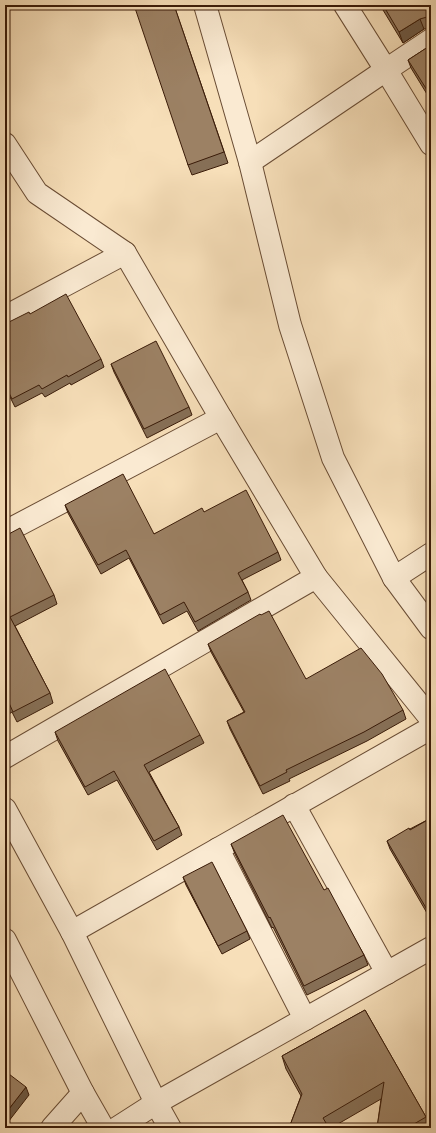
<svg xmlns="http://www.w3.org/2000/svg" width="436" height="1133" font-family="'IM FELL French Canon',serif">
	<rect width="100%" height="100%" fill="#f7dfb9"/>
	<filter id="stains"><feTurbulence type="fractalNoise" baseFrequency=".005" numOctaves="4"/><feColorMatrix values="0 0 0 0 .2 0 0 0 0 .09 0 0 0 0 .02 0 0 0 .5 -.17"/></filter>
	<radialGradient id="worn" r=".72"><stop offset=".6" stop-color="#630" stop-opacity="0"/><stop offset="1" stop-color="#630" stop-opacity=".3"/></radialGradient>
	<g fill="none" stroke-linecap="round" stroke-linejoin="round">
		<defs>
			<g id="street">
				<polyline points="205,5 250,162 290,325 333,458 394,578 431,554"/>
				<polyline points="431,40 386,70 431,144"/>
				<polyline points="5,144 37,193 125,253"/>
				<polyline points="250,162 386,70 345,5"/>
				<polyline points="5,317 125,253 221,418"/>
				<polyline points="5,532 221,418 316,577 5,757"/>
				<polyline points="316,577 431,719"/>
				<polyline points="394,578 431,628"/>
				<polyline points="294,805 387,973"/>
				<polyline points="5,809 72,932 156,1103 170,1128"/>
				<polyline points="218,849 305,1019"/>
				<polyline points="72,932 431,728"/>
				<polyline points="5,940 83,1093 103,1128"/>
				<polyline points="52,1128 83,1093"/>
				<polyline points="117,1128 156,1103 431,948"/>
			</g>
		</defs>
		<use href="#street" stroke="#694c34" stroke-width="24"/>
		<use href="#street" stroke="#faead2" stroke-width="22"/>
	</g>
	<g fill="#866f56" stroke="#3a1b08">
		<polygon points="174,5 228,163 192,175 188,165"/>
		<polygon points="380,5 431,5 431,11 430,11 431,14 431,28 424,29 403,43"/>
		<polygon points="431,45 430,99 411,68 408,60"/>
		<polygon points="30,314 101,359 104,367 71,385 70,383 45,397 42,393 15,407 10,397 5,400 5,324"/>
		<polygon points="111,364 189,407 192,415 147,438 114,372"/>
		<polygon points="65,505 154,534 204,512 278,552 281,560 242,580 248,592 251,600 198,631 187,611 163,624 129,558 101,574 68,513"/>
		<polygon points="5,536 54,595 57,604 15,626 50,693 53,703 17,722 12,712 6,716 5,713"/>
		<polygon points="208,644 306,679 403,710 406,719 367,741 289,779 290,781 263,794 230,729 227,721 244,712 211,652"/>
		<polygon points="55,732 200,735 204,743 149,772 179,827 182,835 157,850 117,780 88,795 58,741"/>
		<polygon points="431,818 431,920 390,849 387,841"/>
		<polygon points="231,844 324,890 364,955 368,965 307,995 273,927 272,928 235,854"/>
		<polygon points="183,877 247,931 250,939 222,954 186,885"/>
		<polygon points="365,1010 426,1117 430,1128 377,1128 381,1099 331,1128 289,1128 301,1096 286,1069 282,1056"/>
	</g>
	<g fill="#6d5a46" stroke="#3a1b08">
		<polygon points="420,19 424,29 403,43 399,32"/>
		<polygon points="431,88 431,98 430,99 427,90"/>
		<polygon points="26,1087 29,1095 5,1126 5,1114"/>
	</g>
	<g fill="#9c8164" stroke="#3a1b08">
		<polygon points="134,5 174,5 224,152 188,165"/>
		<polygon points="383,5 426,5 431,14 431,18 427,17 420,19 399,32"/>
		<polygon points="431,45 431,88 427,90 408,60"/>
		<polygon points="66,294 101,359 68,377 67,375 42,389 39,385 12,399 7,389 5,390 5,324 29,312 30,314"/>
		<polygon points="156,341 189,407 144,429 111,364"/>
		<polygon points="123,474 154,534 202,508 204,512 246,490 278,552 238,573 248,592 195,622 184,602 160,615 126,550 98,565 65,505"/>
		<polygon points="20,528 54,595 10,617 50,693 13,712 9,703 5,705 5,536"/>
		<polygon points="269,611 306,679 361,648 382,674 403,710 364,732 286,770 287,772 260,786 227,721 245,712 208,644 260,614 261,615"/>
		<polygon points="165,669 200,735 144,765 179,827 154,841 114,771 85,787 55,732"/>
		<polygon points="283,815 324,890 328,888 364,955 304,986 270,917 269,918 231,844"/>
		<polygon points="431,818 431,912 429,913 387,841 409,828 410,830"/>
		<polygon points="212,862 247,931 218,946 183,877"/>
		<polygon points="365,1010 426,1117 407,1128 377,1128 384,1082 323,1118 329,1128 289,1128 302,1094 282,1056"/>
		<polygon points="5,1071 26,1087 5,1114"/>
	</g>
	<rect width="436" height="1133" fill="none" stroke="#f7dfb9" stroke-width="20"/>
	<rect x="6" y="6" width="424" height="1121" fill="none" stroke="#3a1b08" stroke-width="2"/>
	<rect x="10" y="10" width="416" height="1113" fill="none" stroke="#3a1b08"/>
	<rect width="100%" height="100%" filter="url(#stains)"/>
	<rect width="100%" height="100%" fill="url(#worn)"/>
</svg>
